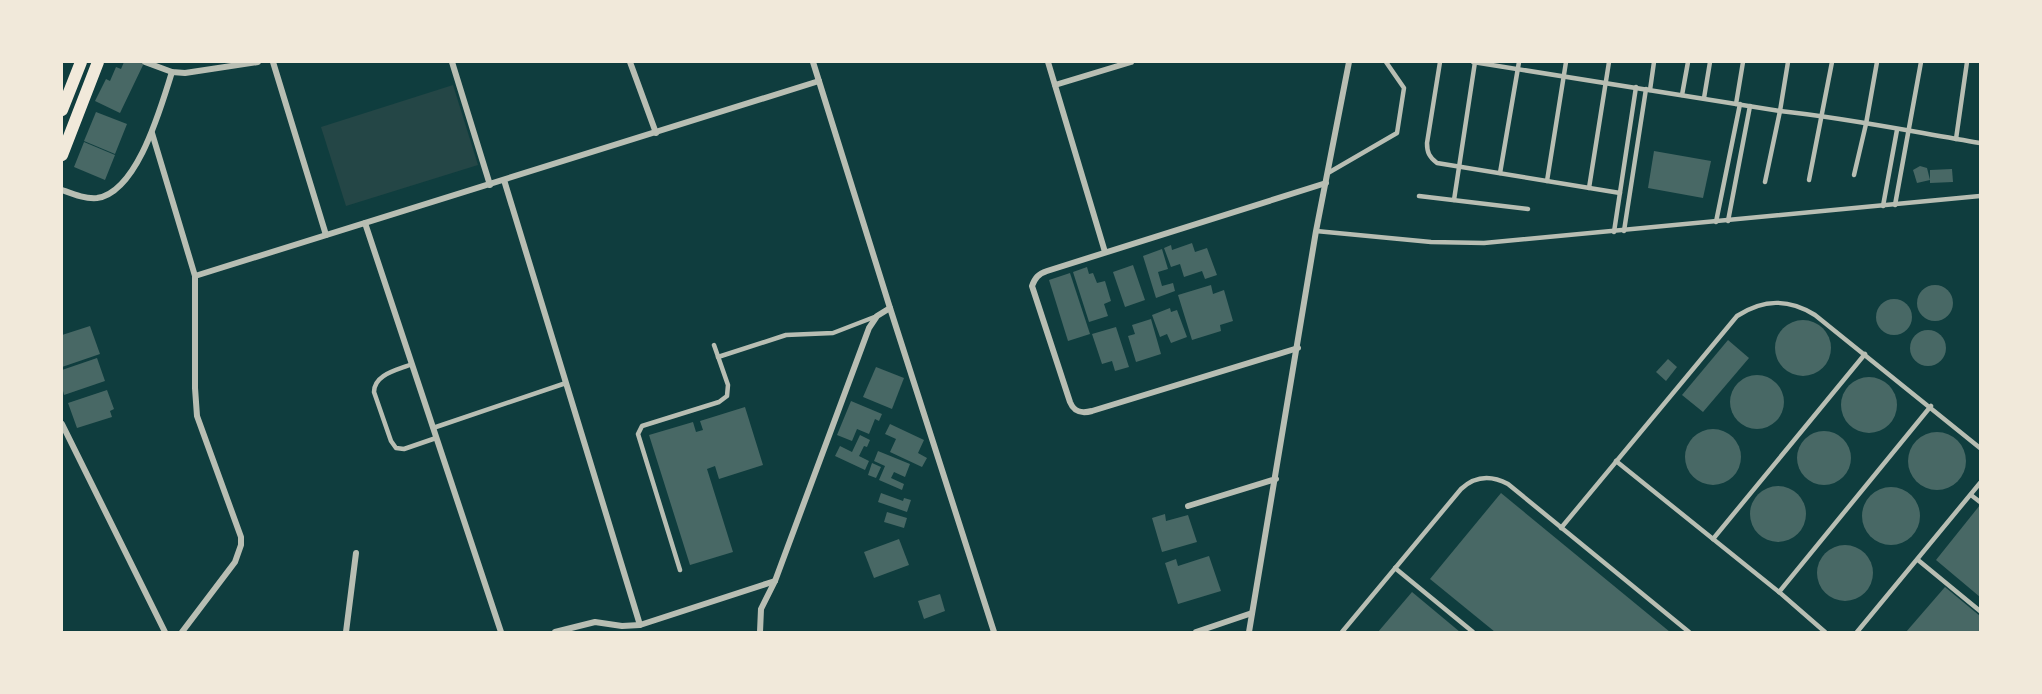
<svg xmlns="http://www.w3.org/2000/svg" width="2042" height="694" font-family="'Alegreya Sans',sans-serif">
	<rect width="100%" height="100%" fill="#0f3d3e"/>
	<polygon fill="#244646" points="453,85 478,165 346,206 321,127"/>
	<g fill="#486865">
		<polygon points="124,62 144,63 120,113 95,101 106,79 110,81 116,67 121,69"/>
		<polygon points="96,112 127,124 115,154 84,141"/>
		<polygon points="84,142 115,155 105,180 74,167"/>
		<polygon points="1654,151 1711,161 1703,198 1648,188"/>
		<polygon points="1920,166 1927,168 1930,180 1917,183 1913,170"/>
		<polygon points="1952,169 1953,182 1930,183 1930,170"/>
		<polygon points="1192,243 1195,252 1207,248 1217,275 1205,279 1202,271 1184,277 1180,264 1171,267 1164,248 1171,245 1172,250"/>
		<polygon points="1162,249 1168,269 1158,272 1162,286 1173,283 1175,291 1156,298 1143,256"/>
		<polygon points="1133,265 1145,300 1125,307 1113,272"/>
		<polygon points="1087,267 1089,274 1093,273 1097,283 1105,281 1111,301 1104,304 1108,316 1089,322 1073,272"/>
		<polygon points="1070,273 1090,334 1068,341 1049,280"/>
		<polygon points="1211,285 1213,294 1224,290 1233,321 1220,325 1221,331 1192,340 1178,295"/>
		<circle cx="1935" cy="303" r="18"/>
		<circle cx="1894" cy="317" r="18"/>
		<polygon points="1170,308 1171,312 1177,310 1187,337 1171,343 1167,334 1160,337 1152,315"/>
		<polygon points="1151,319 1161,354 1136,362 1128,336 1135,334 1132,325"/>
		<circle cx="1803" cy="348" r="28"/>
		<polygon points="90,326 100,354 62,367 62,335"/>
		<polygon points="1116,327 1129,367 1115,371 1112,361 1102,364 1092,334"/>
		<circle cx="1928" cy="348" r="18"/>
		<polygon points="1728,340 1749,358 1703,412 1682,395"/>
		<polygon points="97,358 105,381 64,395 62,387 62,370"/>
		<polygon points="1668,359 1677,367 1666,381 1656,372"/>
		<polygon points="876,367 904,378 892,409 863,397"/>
		<circle cx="1757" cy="402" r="27"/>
		<circle cx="1869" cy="405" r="28"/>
		<polygon points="107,390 114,409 110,411 112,417 77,428 68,403"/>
		<polygon points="851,401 882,414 879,421 875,419 869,434 857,429 852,441 837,435"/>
		<polygon points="745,407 763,465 719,479 715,466 707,469 733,552 690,565 649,435 693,422 696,432 703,430 700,421"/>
		<polygon points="890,424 924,440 918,453 927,458 922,467 890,452 896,439 885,434"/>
		<circle cx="1713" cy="457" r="28"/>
		<circle cx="1824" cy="458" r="27"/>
		<circle cx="1937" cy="461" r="29"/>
		<polygon points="860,435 870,440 867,447 864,446 859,456 869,461 865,470 835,456 840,446 852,452"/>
		<polygon points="878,451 910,464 905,477 894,472 891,478 904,484 902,490 879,480 885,466 874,461"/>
		<polygon points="872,463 881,467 876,478 868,475"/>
		<circle cx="1778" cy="514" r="28"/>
		<circle cx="1891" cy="516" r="29"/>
		<polygon points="881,493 903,501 904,498 911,500 907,512 878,502"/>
		<polygon points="1501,493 1670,632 1495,632 1430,579"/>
		<polygon points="1980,505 1980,597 1936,560"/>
		<polygon points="887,512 907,518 904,528 884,522"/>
		<polygon points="1165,514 1166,521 1188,515 1197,542 1162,552 1152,518"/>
		<polygon points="899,539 909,565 874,578 864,552"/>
		<circle cx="1845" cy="573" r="28"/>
		<polygon points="1209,556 1221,591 1178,604 1165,563 1176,559 1178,566"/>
		<polygon points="1945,587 1980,616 1980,632 1906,632"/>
		<polygon points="1412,592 1460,632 1378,632"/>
		<polygon points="940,594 945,611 924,619 918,601"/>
	</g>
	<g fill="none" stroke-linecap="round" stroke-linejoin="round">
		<g stroke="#b8beb3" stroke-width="4.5">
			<path d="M1440,62l-13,81c0,9 2,14 10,20l183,30"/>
			<path d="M1473,62l307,49c67,7 134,21 200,32"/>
			<polyline points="1650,90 1654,62"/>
			<polyline points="1682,95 1688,62"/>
			<polyline points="1704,98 1710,62"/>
			<polyline points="1736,104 1743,62"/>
			<polyline points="1956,139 1967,62"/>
			<polyline points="1328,173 1397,133 1404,88 1386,62"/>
			<polyline points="1500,173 1519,62"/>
			<polyline points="1854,175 1866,124 1877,62"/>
			<polyline points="1809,180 1832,62"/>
			<polyline points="1547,181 1566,62"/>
			<polyline points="1765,182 1780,111 1788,62"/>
			<polyline points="1589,188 1609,62"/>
			<polyline points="1419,196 1528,209"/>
			<polyline points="1454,200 1475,62"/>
			<polyline points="1895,205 1921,62"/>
			<polyline points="1883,206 1897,130"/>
			<polyline points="1728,221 1750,106"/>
			<polyline points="1716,222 1740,104"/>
			<polyline points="1316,231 1431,242 1484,243 1980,196"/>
			<polyline points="1624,231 1646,89"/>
			<polyline points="1614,232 1636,87"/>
			<polyline points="718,357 786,335 833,333 877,316"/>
			<path d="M412,364c-14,6 -38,10 -38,28l17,49 5,7 8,1 32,-11"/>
			<polyline points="433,428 566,383"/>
			<polyline points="1616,461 1779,592 1825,632"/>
			<polyline points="1971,495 1980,502"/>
			<path d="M1561,528l176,-212c26,-17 51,-18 78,-1l165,133"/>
			<polyline points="1713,539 1865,354"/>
			<polyline points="1918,560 1980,611"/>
			<polyline points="1395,568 1473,632"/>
			<polyline points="680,570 638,434 642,426 719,402 727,396 728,385 714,345"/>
			<polyline points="1779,592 1931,406"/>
			<path d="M1342,632l119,-143c14,-13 30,-14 47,-5l181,148"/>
			<polyline points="1857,632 1980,483"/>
		</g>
		<g stroke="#b8beb3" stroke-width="6">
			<polyline points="145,62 172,72 185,73 258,62"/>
			<polyline points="273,62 326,235"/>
			<polyline points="452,62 490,185"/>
			<polyline points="630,62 656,133"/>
			<polyline points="813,62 890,308 994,632"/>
			<polyline points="1048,62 1105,252"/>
			<polyline points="1055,85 1131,62"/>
			<polyline points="152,133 195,276 195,388 197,416 241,537 241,545 235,562 182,632"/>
			<polyline points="504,180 640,625"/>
			<path d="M62,190c11,4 23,9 35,8 41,-6 64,-92 75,-126"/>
			<polyline points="365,223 501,632"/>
			<polyline points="195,276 819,81"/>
			<path d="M1298,348l-206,63c-11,3 -18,1 -22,-9l-38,-116c3,-8 6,-12 15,-15l279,-88"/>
			<polyline points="62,424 165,632"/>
			<polyline points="1188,506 1276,479"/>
			<polyline points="346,632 356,553"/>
			<polyline points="555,632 595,622 622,626 640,625 775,581"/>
			<polyline points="760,632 761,609 775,581 869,328 877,316 890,308"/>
			<polyline points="1196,632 1252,613"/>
			<polyline points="1249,632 1316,231 1349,62"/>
		</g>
		<g stroke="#f1e9da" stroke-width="12">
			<polyline points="62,110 81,62"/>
			<polyline points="62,155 98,62"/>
		</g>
	</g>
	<rect width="2042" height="694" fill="none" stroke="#f1e9da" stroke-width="126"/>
</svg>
